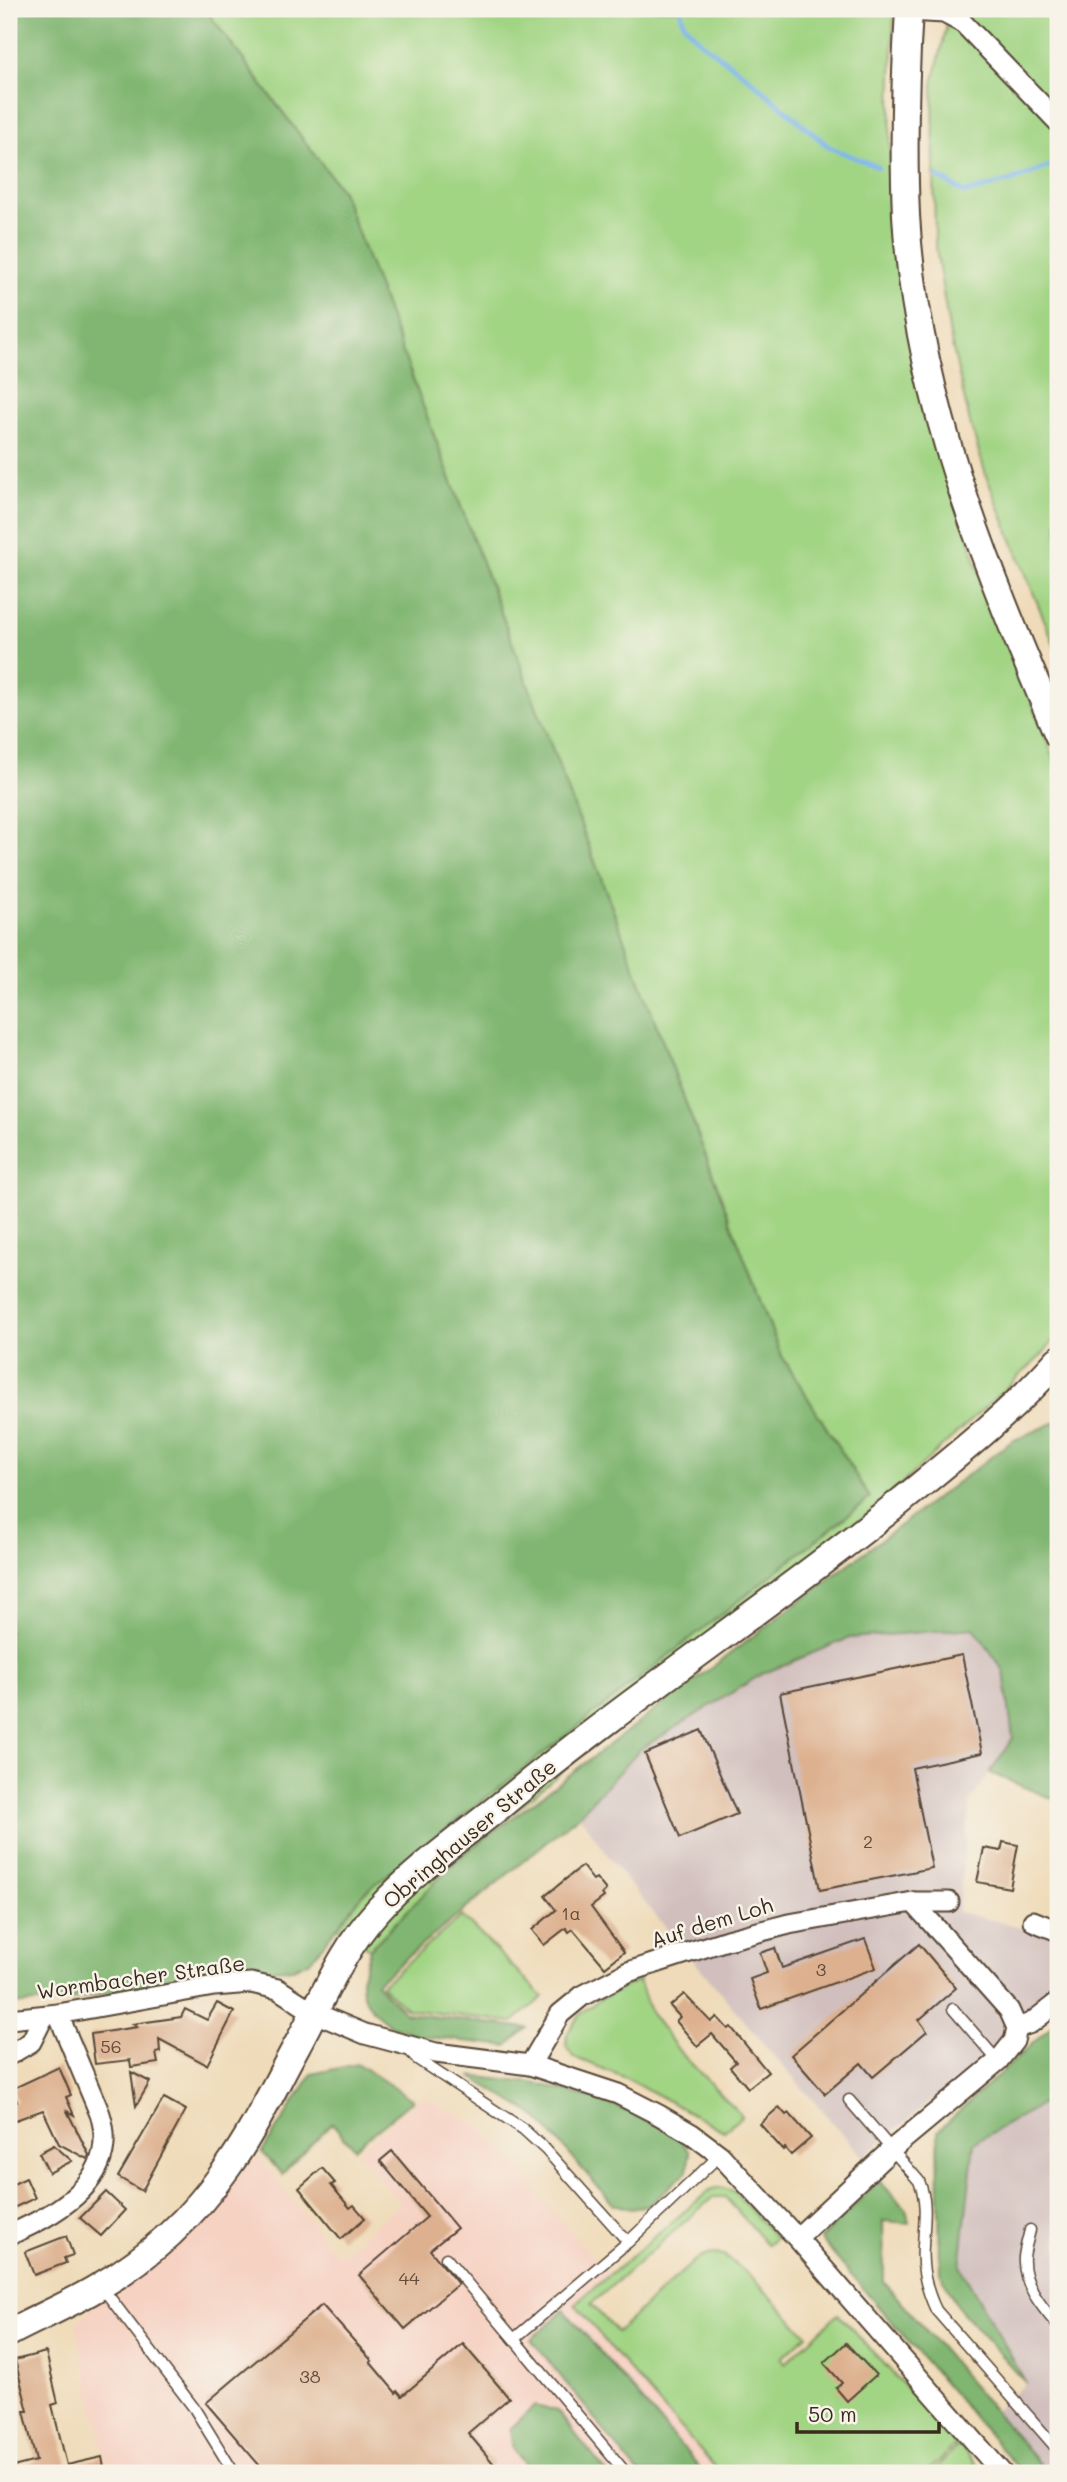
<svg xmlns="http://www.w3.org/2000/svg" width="1067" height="2482" font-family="Mali,sans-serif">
	<rect width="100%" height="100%" fill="#f7f3e8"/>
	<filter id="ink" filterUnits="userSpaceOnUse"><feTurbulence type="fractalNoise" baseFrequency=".0143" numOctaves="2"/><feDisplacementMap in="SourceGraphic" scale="14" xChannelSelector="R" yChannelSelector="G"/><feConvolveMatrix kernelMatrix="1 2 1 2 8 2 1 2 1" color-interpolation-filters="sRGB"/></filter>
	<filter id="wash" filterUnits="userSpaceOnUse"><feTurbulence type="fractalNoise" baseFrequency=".00686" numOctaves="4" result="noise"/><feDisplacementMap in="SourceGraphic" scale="28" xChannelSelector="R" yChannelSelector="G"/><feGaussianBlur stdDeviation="1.57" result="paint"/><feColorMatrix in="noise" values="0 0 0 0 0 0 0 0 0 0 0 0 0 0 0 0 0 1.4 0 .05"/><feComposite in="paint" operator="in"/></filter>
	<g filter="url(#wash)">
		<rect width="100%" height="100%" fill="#efdbb9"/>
		<polygon fill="#f6d2c3" points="422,2096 482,2127 608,2275 576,2304 617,2356 720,2473 109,2473 75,2323 203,2215 257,2156 338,2257 400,2204 357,2151"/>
		<g fill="#d1bfbd">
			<polygon points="974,1628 1004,1671 1013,1739 970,1801 958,1912 1047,1933 1058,1939 1058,1988 1020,2020 980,2061 863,2157 774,2056 625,1879 579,1815 639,1750 762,1674 849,1638"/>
			<polygon points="1058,2095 1058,2473 1047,2473 994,2412 1026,2383 960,2266 974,2143"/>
		</g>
		<g fill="#a1d483" stroke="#6e7f50" stroke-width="2">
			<polygon points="205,9 894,9 890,143 898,255 975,560 1058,768 1058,1334 1041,1356 877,1506 459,1858 370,1949 338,1928 364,1893 870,1498 780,1353 342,191"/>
			<polygon points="947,9 1058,9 1058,654 987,478 970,423 950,336 935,242 933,84 946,29"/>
			<polygon points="462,1916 543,1997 513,2022 407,2009 381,1985"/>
			<polygon points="639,1980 650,2012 680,2052 742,2116 724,2131 626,2078 573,2057 566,2046 567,2034 579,2015 597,2001"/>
			<path d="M721,2187l14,5 41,46 -8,7 -43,-48h-12l-122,107 26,28 77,-71c8,-4 16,-9 26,-6 20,5 70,63 87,80l-26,23 4,5 53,-49 119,129 -32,30h-205l-103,-117 -42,-52 135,-114z"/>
			<polygon points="959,2445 984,2473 930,2473"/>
		</g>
		<g fill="#80b671" stroke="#5e7048" stroke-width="2">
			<polygon points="9,9 205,9 342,191 780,1353 870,1498 364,1893 310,1961 293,1969 223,1970 65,2001 9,2005"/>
			<polygon points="1058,1421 1058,1801 990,1773 1013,1738 1004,1671 974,1628 849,1638 762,1674 639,1750 579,1815 376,1983 405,2013 527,2028 507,2046 420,2036 390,2025 373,2011 362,1993 361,1979 370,1949 459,1858 1012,1441"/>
			<polygon points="1058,2020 1058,2095 974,2143 960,2266 1026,2383 957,2306 940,2272 938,2131"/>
			<polygon points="358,2064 413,2100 354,2148 332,2123 282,2174 262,2152 312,2074"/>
			<polygon points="470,2076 540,2084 611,2103 676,2134 690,2152 687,2171 648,2206 631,2209 613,2204 537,2117"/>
			<polygon points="879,2181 906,2208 909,2223 883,2221 884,2282 1047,2473 1022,2473 820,2239"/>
			<polygon points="564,2310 700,2468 694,2473 638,2473 531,2339"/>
			<polygon points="534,2406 557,2411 607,2473 532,2473 513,2450 510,2429"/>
		</g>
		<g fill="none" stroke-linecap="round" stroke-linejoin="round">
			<g stroke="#79b4eb" stroke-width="5">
				<polyline points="680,9 684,24 702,43 745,75 829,147 878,167"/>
				<polyline points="937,176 965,193 1011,181 1058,163"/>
			</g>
		</g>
		<g id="blocks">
			<g fill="#ddb18f">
				<polygon points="962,1655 982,1753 912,1768 932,1868 820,1890 780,1693"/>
				<polygon points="701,1730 737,1814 680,1838 645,1754"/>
				<polygon points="1003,1842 1018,1845 1010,1888 977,1882 984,1848 1001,1851"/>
				<polygon points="582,1866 593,1880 596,1878 606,1890 602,1894 604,1897 591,1907 624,1952 605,1967 573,1929 569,1932 566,1928 544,1945 532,1930 556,1910 545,1896"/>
				<polygon points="865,1939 876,1968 761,2009 750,1979 767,1973 760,1953 775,1948 782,1968"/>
				<polygon points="919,1944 956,1988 919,2020 927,2031 873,2077 861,2063 825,2094 791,2055"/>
				<polygon points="684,1994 711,2022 717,2017 728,2029 731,2027 768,2072 748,2088 730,2067 736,2062 712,2034 697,2046 676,2021 680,2017 670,2006"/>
				<polygon points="217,2003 234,2012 207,2065 159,2039 160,2052 156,2053 158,2063 131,2067 130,2060 95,2064 91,2034 137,2027 133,2024 181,2017 185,2009 207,2020"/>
				<polygon points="59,2067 71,2095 66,2097 74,2115 67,2111 89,2155 87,2159 59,2144 43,2110 13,2121 9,2110 9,2105 17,2101 12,2089"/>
				<polygon points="131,2072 150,2082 136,2106"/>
				<polygon points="164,2098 186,2110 142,2191 118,2177"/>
				<polygon points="779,2107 786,2115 789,2113 811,2138 791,2155 785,2148 783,2150 760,2124"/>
				<polygon points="54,2145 72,2161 49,2173 39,2153"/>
				<polygon points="392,2151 457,2228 430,2250 458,2284 405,2329 359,2275 427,2217 380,2161"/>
				<polygon points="322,2168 335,2183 331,2185 350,2208 354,2205 365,2218 341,2239 299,2188"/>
				<polygon points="26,2178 35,2198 9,2210 9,2186"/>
				<polygon points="106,2192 125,2210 101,2236 80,2218"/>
				<polygon points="66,2236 73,2255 64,2258 66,2263 34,2275 25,2252"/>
				<polygon points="322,2305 372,2361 370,2362 396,2393 398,2391 402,2396 463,2344 509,2398 468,2433 494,2464 483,2473 266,2473 206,2403"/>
				<polygon points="846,2343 876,2375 847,2401 836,2388 842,2383 824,2363"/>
				<polygon points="46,2352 58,2403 52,2405 67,2465 102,2457 105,2473 9,2473 9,2468 36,2461 24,2411 28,2411 15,2360"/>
			</g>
		</g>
	</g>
	<g filter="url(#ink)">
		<use href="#blocks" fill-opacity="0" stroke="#564535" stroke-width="2"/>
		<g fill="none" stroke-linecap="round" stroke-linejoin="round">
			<defs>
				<g id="lane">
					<polyline points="953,2009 998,2061"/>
					<polyline points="407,2048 417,2059 523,2129 546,2150 628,2242"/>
					<path d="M849,2100l70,81c9,22 5,41 4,65 -2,23 3,43 13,64l122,140"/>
					<path d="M1030,2230c-2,9 -5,18 -6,27 -2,27 18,50 34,69"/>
					<polyline points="446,2258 626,2473"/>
					<polyline points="101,2286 194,2408 234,2473"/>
					<polyline points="515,2338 628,2242 720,2155"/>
				</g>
				<g id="street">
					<polyline points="909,11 944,13 963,23 1058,122"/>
					<polyline points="913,1902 1009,2010 1017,2028"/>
					<polyline points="1033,1921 1058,1931"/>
					<polyline points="9,2019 58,2014 214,1986 251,1983 278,1989 315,2013 365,2034 436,2053 530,2065 618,2094 659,2115 692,2134 720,2155 797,2238 1002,2473"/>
					<polyline points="9,2055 31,2042 44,2016"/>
					<polyline points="530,2065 560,2014 582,1996 628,1972 727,1940 789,1924 913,1902 949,1902"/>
					<path d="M9,2235c49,-21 112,-57 91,-121l-42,-100"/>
					<polyline points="797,2238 891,2150 998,2061 1014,2041 1017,2028 1031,2023 1058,2002"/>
				</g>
				<g id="secondary">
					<path d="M909,9c-4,68 -6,137 -3,206 10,184 81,354 152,520"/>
					<path d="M9,2333c30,-16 62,-29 91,-47 50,-29 94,-71 127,-118 27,-37 47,-81 69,-121 26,-47 45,-96 82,-137 35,-39 81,-71 122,-104 129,-107 270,-200 401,-305 55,-45 110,-88 157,-141"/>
				</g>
			</defs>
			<use href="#lane" stroke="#564535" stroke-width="13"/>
			<use href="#street" stroke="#564535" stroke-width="23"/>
			<use href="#secondary" stroke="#564535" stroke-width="30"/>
			<use href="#lane" stroke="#fff" stroke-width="10"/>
			<use href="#street" stroke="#fff" stroke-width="19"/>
			<use href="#secondary" stroke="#fff" stroke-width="26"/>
		</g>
	</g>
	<g text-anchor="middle" stroke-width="5" stroke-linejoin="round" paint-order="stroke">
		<g font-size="18" fill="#644c3a">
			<text x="868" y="1848">2</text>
			<text x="571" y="1920">1a</text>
			<text x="821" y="1976">3</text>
			<text x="111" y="2053">56</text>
			<text x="409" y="2285">44</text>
			<text x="310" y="2383">38</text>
		</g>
		<g font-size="21" fill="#3b2a1e" stroke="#f7f3e8">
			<text transform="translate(470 1834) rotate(-40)" y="7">Obringhauser Straße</text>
			<text transform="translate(712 1923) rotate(-17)" y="7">Auf dem Loh</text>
			<text transform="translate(141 1978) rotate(-8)" y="7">Wormbacher Straße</text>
		</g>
	</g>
	<rect width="1067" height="2482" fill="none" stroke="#f7f3e8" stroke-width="35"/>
	<path d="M797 2422v10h142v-10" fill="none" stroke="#3b2a1e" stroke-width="3.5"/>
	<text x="808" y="2422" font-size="21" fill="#3b2a1e" stroke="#f7f3e8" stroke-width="5" paint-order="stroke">50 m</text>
</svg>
